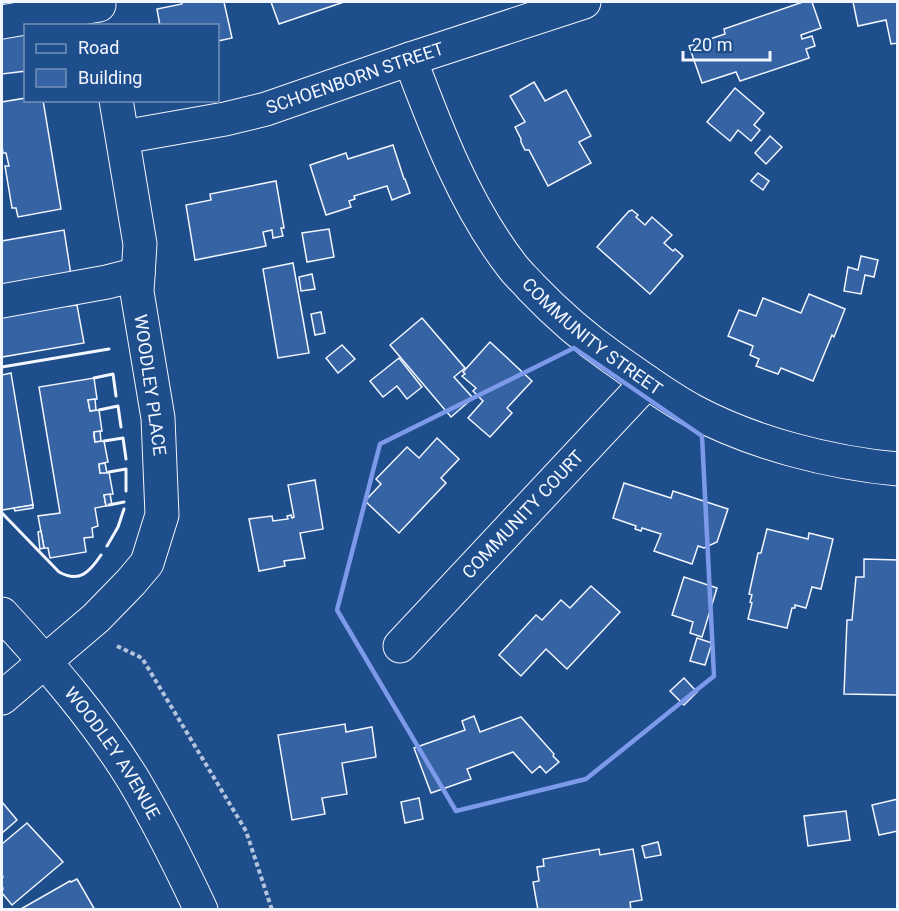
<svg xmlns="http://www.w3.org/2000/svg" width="899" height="911" font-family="Roboto,sans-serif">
	<rect width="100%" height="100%" fill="#1f4e8c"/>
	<g fill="#3563a3" stroke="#f2f6ff" stroke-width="1.5">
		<polygon points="2,2 26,2 5,8 4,4 2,4"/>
		<polygon points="182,2 224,2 232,38 218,41 218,26 160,26 157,9 182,4"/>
		<polygon points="271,2 344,2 279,24"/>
		<polygon points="803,2 812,2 821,28 801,35 802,39 812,36 815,46 806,49 809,58 740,81 736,72 702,83 689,46 725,34 724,29"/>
		<polygon points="853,2 898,2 898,43 891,44 886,20 858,26"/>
		<polygon points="26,27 26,71 2,74 2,34"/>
		<polygon points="534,82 545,101 566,90 591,136 579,142 591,163 548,186 529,150 525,150 521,142 521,139 515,127 525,122 510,96"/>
		<polygon points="735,88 764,113 754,125 760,130 751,141 738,130 730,141 707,122"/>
		<polygon points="26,98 26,100 43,100 61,209 18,217 16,208 12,208 5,166 9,166 6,153 3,153 2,146 2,102"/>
		<polygon points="770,136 782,147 766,164 755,153"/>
		<polygon points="393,145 404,179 405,179 410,193 392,200 387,186 354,196 355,199 349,201 351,207 326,215 310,165 346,153 348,159"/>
		<polygon points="758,173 769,181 763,190 751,181"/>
		<polygon points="276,181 284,228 281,228 283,236 273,238 272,230 263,232 266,246 195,260 186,205 211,200 210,194"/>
		<polygon points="632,210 638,215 636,217 645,225 652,217 672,235 664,243 673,251 675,249 683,256 650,294 597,247 629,211 630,211"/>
		<polygon points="329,229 334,257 307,262 302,233"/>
		<polygon points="64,230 71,275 2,291 2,241"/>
		<polygon points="861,256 878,260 874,277 865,275 861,294 844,291 848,267 858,270"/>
		<polygon points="293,263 309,353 278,358 263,269"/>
		<polygon points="312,274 315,289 301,291 299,277"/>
		<polygon points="809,294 845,309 834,337 832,335 813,381 781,368 778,374 756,366 759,359 750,355 753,346 728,336 739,310 756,316 763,298 801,313"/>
		<polygon points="69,302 69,306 77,305 84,343 2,357 2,313"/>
		<polygon points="321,312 325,333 315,335 311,314"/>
		<polygon points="422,318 465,368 454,377 473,398 451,417 390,345"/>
		<polygon points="490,342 532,381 507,408 512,413 490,437 468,418 483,401 473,391 476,388 462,376 465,374 463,372"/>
		<polygon points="342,345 355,359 338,373 326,358"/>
		<polygon points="399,358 422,387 407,399 397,386 383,397 370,381"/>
		<polygon points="11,373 33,505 2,510 2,375"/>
		<polygon points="94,378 97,399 88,400 90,411 99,410 102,431 94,432 94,437 95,442 104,441 108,462 99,464 100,473 109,472 113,494 104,495 106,506 95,508 98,526 92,528 93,537 84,538 86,552 50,558 48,548 44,548 38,516 60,513 39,387"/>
		<polygon points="95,399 96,410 90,411 88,400"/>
		<polygon points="100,431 101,441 95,442 94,432"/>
		<polygon points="437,438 459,459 441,478 446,483 399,533 365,501 381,484 376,479 407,447 419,458"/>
		<polygon points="105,463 107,473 100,473 99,464"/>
		<polygon points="315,480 323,529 300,533 305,558 284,561 285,566 259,571 249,519 272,516 273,521 288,519 287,516 291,515 292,518 294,517 288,485"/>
		<polygon points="624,483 671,498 673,491 728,509 717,542 704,548 698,546 692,564 654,551 661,534 642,528 641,531 635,529 636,526 613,518"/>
		<polygon points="110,494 112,505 106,506 104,495"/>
		<polygon points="33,505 33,508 15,511 14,508"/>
		<polygon points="767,529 808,539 809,533 833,539 821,589 812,587 806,608 795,605 795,608 792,608 787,628 748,619 752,603 750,602 752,595 749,594 758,553 761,553"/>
		<polygon points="41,531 44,548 40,549 38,532"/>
		<polygon points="864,559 898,560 898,695 844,694 847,620 852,620 856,577 864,577"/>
		<polygon points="684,577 717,588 702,637 690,633 693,622 672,615"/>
		<polygon points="591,586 620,612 567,669 546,649 521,676 499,655 536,615 542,620 561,600 570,608"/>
		<polygon points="697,638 712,643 705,665 690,661"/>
		<polygon points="684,678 697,692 684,705 670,691"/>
		<polygon points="474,716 480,732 521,717 554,754 553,756 559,762 546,773 540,766 532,773 513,752 467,769 471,779 431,793 414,748 465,730 462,721"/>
		<polygon points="345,724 346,732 372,727 376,757 342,763 347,794 322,798 325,814 292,820 278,735"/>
		<polygon points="419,798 423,819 405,823 401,802"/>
		<polygon points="898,799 898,831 879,835 872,805"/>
		<polygon points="2,802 17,820 2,833"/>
		<polygon points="846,811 850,840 808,846 804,816"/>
		<polygon points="27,823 63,862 12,905 2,893 3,888 2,886 2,879 3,877 2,875 2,844"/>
		<polygon points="658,842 661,855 645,858 642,846"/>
		<polygon points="599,849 600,855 633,849 642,900 630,902 631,910 538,910 533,882 539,881 537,867 544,866 543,859"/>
		<polygon points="77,879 95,910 19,910 70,881 71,882"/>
	</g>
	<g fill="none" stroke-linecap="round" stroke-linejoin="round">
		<defs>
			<g id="minor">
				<polyline points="2,22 99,5"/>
				<path id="s1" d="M410,59c27,72 55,146 102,207 6,8 13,14 19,21 25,26 52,50 82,71 26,18 52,38 80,53 60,32 137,52 205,58"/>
				<path id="s2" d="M123,137l102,-18 41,-10 144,-50 174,-57"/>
				<polyline points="2,301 107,282 138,274"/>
				<path id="s3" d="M400,646l247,-264"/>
				<polyline points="2,698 96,618 131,582 147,563 162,515 158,418 137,292 140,244 116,100"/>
			</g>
			<g id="major">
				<path id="s4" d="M2,614c47,51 94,105 131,165 25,42 47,86 68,131"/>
			</g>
		</defs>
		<use href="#minor" stroke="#f2f6ff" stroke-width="35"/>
		<use href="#major" stroke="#f2f6ff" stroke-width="35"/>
		<polyline stroke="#b3c4dc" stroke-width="4" stroke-dasharray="4.5 3" stroke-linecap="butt" points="117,646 142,658 246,831 272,910"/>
		<use href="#minor" stroke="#1f4e8c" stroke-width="33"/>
		<use href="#major" stroke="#1f4e8c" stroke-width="33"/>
		<g stroke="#f2f6ff" stroke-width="3">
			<polyline points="2,367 109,349"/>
			<polyline points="94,378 113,374 116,396"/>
			<polyline points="99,410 118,406 121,427"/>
			<polyline points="104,441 123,438 126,459"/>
			<polyline points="109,472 126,469 126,491"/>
			<polyline points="109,505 124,502"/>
			<path d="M2,513l57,59c20,11 30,1 42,-17"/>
			<polyline points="107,546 118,527 124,509"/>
		</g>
	</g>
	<path fill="none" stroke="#7d9aea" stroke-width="4.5" stroke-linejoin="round" d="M574,348l128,88 12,240 -128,103 -130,32 -119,-201 43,-166z"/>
	<g text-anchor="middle" stroke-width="4.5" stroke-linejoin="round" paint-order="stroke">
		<g font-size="18" fill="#f2f6ff" stroke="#1f4e8c">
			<text dy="6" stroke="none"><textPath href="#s2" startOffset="240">SCHOENBORN STREET</textPath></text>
			<text dy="6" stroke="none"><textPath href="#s1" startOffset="339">COMMUNITY STREET</textPath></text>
			<text transform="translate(150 385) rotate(82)" y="6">WOODLEY PLACE</text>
			<text dy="6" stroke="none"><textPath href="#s3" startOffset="180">COMMUNITY COURT</textPath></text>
			<text dy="6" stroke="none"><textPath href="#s4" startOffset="178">WOODLEY AVENUE</textPath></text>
		</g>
	</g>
	<rect width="899" height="911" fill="none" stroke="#f2f6ff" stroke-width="6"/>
	<rect x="24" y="24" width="195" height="78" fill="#1f4e8c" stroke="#7391ba" stroke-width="1.5"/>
	<rect x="36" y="44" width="30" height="9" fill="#1f4e8c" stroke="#7391ba" stroke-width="1.5"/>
	<text x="78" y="54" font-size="18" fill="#f2f6ff">Road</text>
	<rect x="36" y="69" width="30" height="18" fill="#3563a3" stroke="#7391ba" stroke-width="1.5"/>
	<text x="78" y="84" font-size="18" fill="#f2f6ff">Building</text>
	<path d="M683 51v9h87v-9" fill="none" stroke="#f2f6ff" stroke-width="3"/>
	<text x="692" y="51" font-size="18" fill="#f2f6ff" stroke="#1f4e8c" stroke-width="4.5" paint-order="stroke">20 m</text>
</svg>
